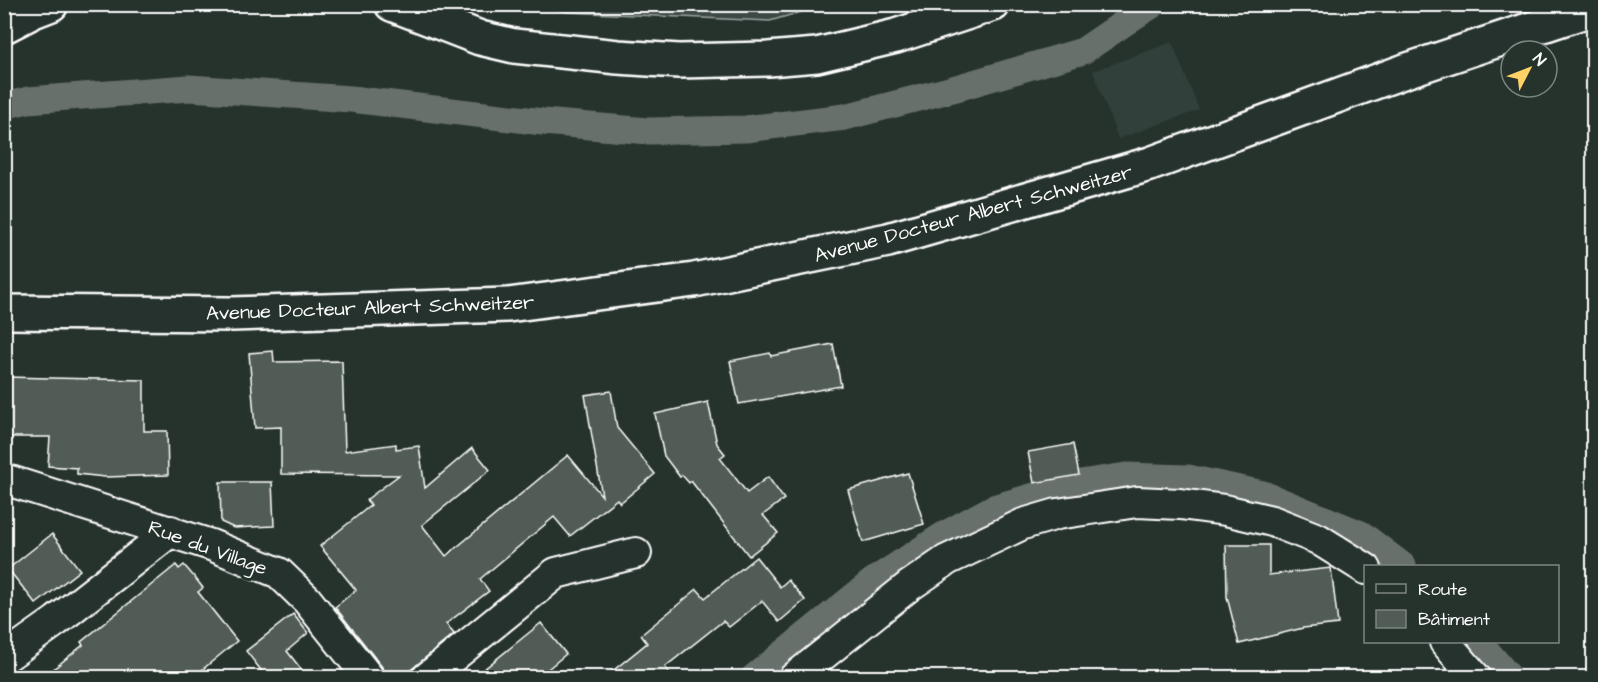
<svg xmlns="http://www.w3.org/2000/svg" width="1598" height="682" font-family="'Architects Daughter',sans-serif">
	<rect width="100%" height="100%" fill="#26332d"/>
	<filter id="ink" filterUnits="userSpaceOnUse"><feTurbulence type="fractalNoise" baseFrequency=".0167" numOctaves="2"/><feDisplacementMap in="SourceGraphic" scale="12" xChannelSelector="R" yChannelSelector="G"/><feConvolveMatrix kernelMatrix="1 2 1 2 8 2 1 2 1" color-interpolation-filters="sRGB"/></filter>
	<g filter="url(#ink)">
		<polygon fill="#333f3a" points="1172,42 1199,110 1118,139 1093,71"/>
		<polygon fill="#3e4944" stroke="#9ea4a2" stroke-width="1.5" points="533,5 824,4 825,5 770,21 567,12"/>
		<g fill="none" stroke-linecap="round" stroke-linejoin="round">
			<g stroke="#67706c" stroke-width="27">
				<polyline points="4,106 28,100 189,88 351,99 543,122 648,131 746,129 845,117 953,89 1083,51 1133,17 1154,4"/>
				<polyline points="1479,642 1510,678"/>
				<polyline points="753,678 873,581 942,536 993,508 1080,483 1126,476 1188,478 1263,494 1361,534 1403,566"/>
			</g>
		</g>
		<g fill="#515c57" stroke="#fff" stroke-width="1.5">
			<polygon points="833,344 841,386 739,404 730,361 770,353 771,356"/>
			<polygon points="273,351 274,362 342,361 345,451 396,444 396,449 419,446 425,488 472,448 490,470 422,525 446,556 568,455 602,496 585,395 611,391 617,428 655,474 620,503 617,499 570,536 554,517 480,579 489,591 446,624 454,634 401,678 388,678 382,667 335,607 356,590 320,546 371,505 366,500 399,475 281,474 281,427 255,428 249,353"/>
			<polygon points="4,377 144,380 144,431 167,431 168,475 105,477 77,474 77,468 48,466 50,437 4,437"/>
			<polygon points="708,402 717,444 725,454 720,458 747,493 768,477 784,499 763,515 778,533 749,556 691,481 689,483 682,475 680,477 664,456 655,414"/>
			<polygon points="1073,444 1079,475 1034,483 1028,452"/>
			<polygon points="908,473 924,524 863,542 848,490"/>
			<polygon points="220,482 272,482 274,526 234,528 221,522"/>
			<polygon points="52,534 80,570 36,604 8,569"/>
			<polygon points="1226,545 1269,545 1269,575 1331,568 1338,624 1303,628 1239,644 1227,597"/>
			<polygon points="756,557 780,587 788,580 805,600 779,622 762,601 729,627 723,621 665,667 673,678 604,678 647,643 641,635 697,589 705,598"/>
			<polygon points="176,565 179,569 184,565 196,579 203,588 198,592 237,641 192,678 135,678 128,669 117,678 42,678 83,645 81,642"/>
			<polygon points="293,614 308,633 287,651 308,678 267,678 246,651"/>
			<polygon points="541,623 566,654 537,678 473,678"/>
		</g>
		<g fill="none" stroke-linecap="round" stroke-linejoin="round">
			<defs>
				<g id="street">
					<polyline points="4,479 211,545 279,573 307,600 369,678"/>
					<polyline points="1445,642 1476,678"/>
					<polyline points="4,658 56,621 171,531"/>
					<polyline points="427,678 556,573 636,553"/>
					<polyline points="794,678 909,586 947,560 1023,524 1057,514 1137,502 1180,504 1225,510 1272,521 1318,539 1366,569"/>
				</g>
				<g id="secondary">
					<polyline points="392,4 480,38 514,46 618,57 679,61 768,59 817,55 896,36 993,4"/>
					<polyline points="4,26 33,11 51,4"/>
					<polyline points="4,312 232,314 508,305 694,280 888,240 1150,164 1405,71 1594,8"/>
				</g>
			</defs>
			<use href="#street" stroke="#fff" stroke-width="34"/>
			<use href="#secondary" stroke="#fff" stroke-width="38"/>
			<use href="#street" stroke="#26332d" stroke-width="30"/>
			<use href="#secondary" stroke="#26332d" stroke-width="33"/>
		</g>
	</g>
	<g text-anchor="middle" stroke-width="6" stroke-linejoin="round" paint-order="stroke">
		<g font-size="20" fill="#fff" stroke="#26332d">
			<text transform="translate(973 213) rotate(-15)" y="7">Avenue Docteur Albert Schweitzer</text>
			<text transform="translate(370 307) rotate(-2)" y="7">Avenue Docteur Albert Schweitzer</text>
			<text transform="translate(208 547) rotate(20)" y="7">Rue du Village</text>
		</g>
	</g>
	<rect width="1598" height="682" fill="none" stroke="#26332d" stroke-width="24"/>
	<rect x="12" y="12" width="1574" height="658" fill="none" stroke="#fff" stroke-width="2" filter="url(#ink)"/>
	<rect x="1364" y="565" width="195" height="78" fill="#26332d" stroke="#7d8581" stroke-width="1.5"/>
	<rect x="1376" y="584" width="30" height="9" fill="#26332d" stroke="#7d8581" stroke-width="1.5"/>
	<text x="1418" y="595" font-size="18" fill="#ffffff">Route</text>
	<rect x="1376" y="610" width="30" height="18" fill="#515c57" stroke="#7d8581" stroke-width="1.5"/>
	<text x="1418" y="625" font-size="18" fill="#ffffff">Bâtiment</text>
	<g transform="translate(1529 69) rotate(48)"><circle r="28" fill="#26332d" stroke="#7d8581" stroke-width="1.5"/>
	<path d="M0-4.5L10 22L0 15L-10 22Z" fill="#ffd166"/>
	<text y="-9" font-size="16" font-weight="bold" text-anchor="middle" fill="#ffffff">N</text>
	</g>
</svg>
